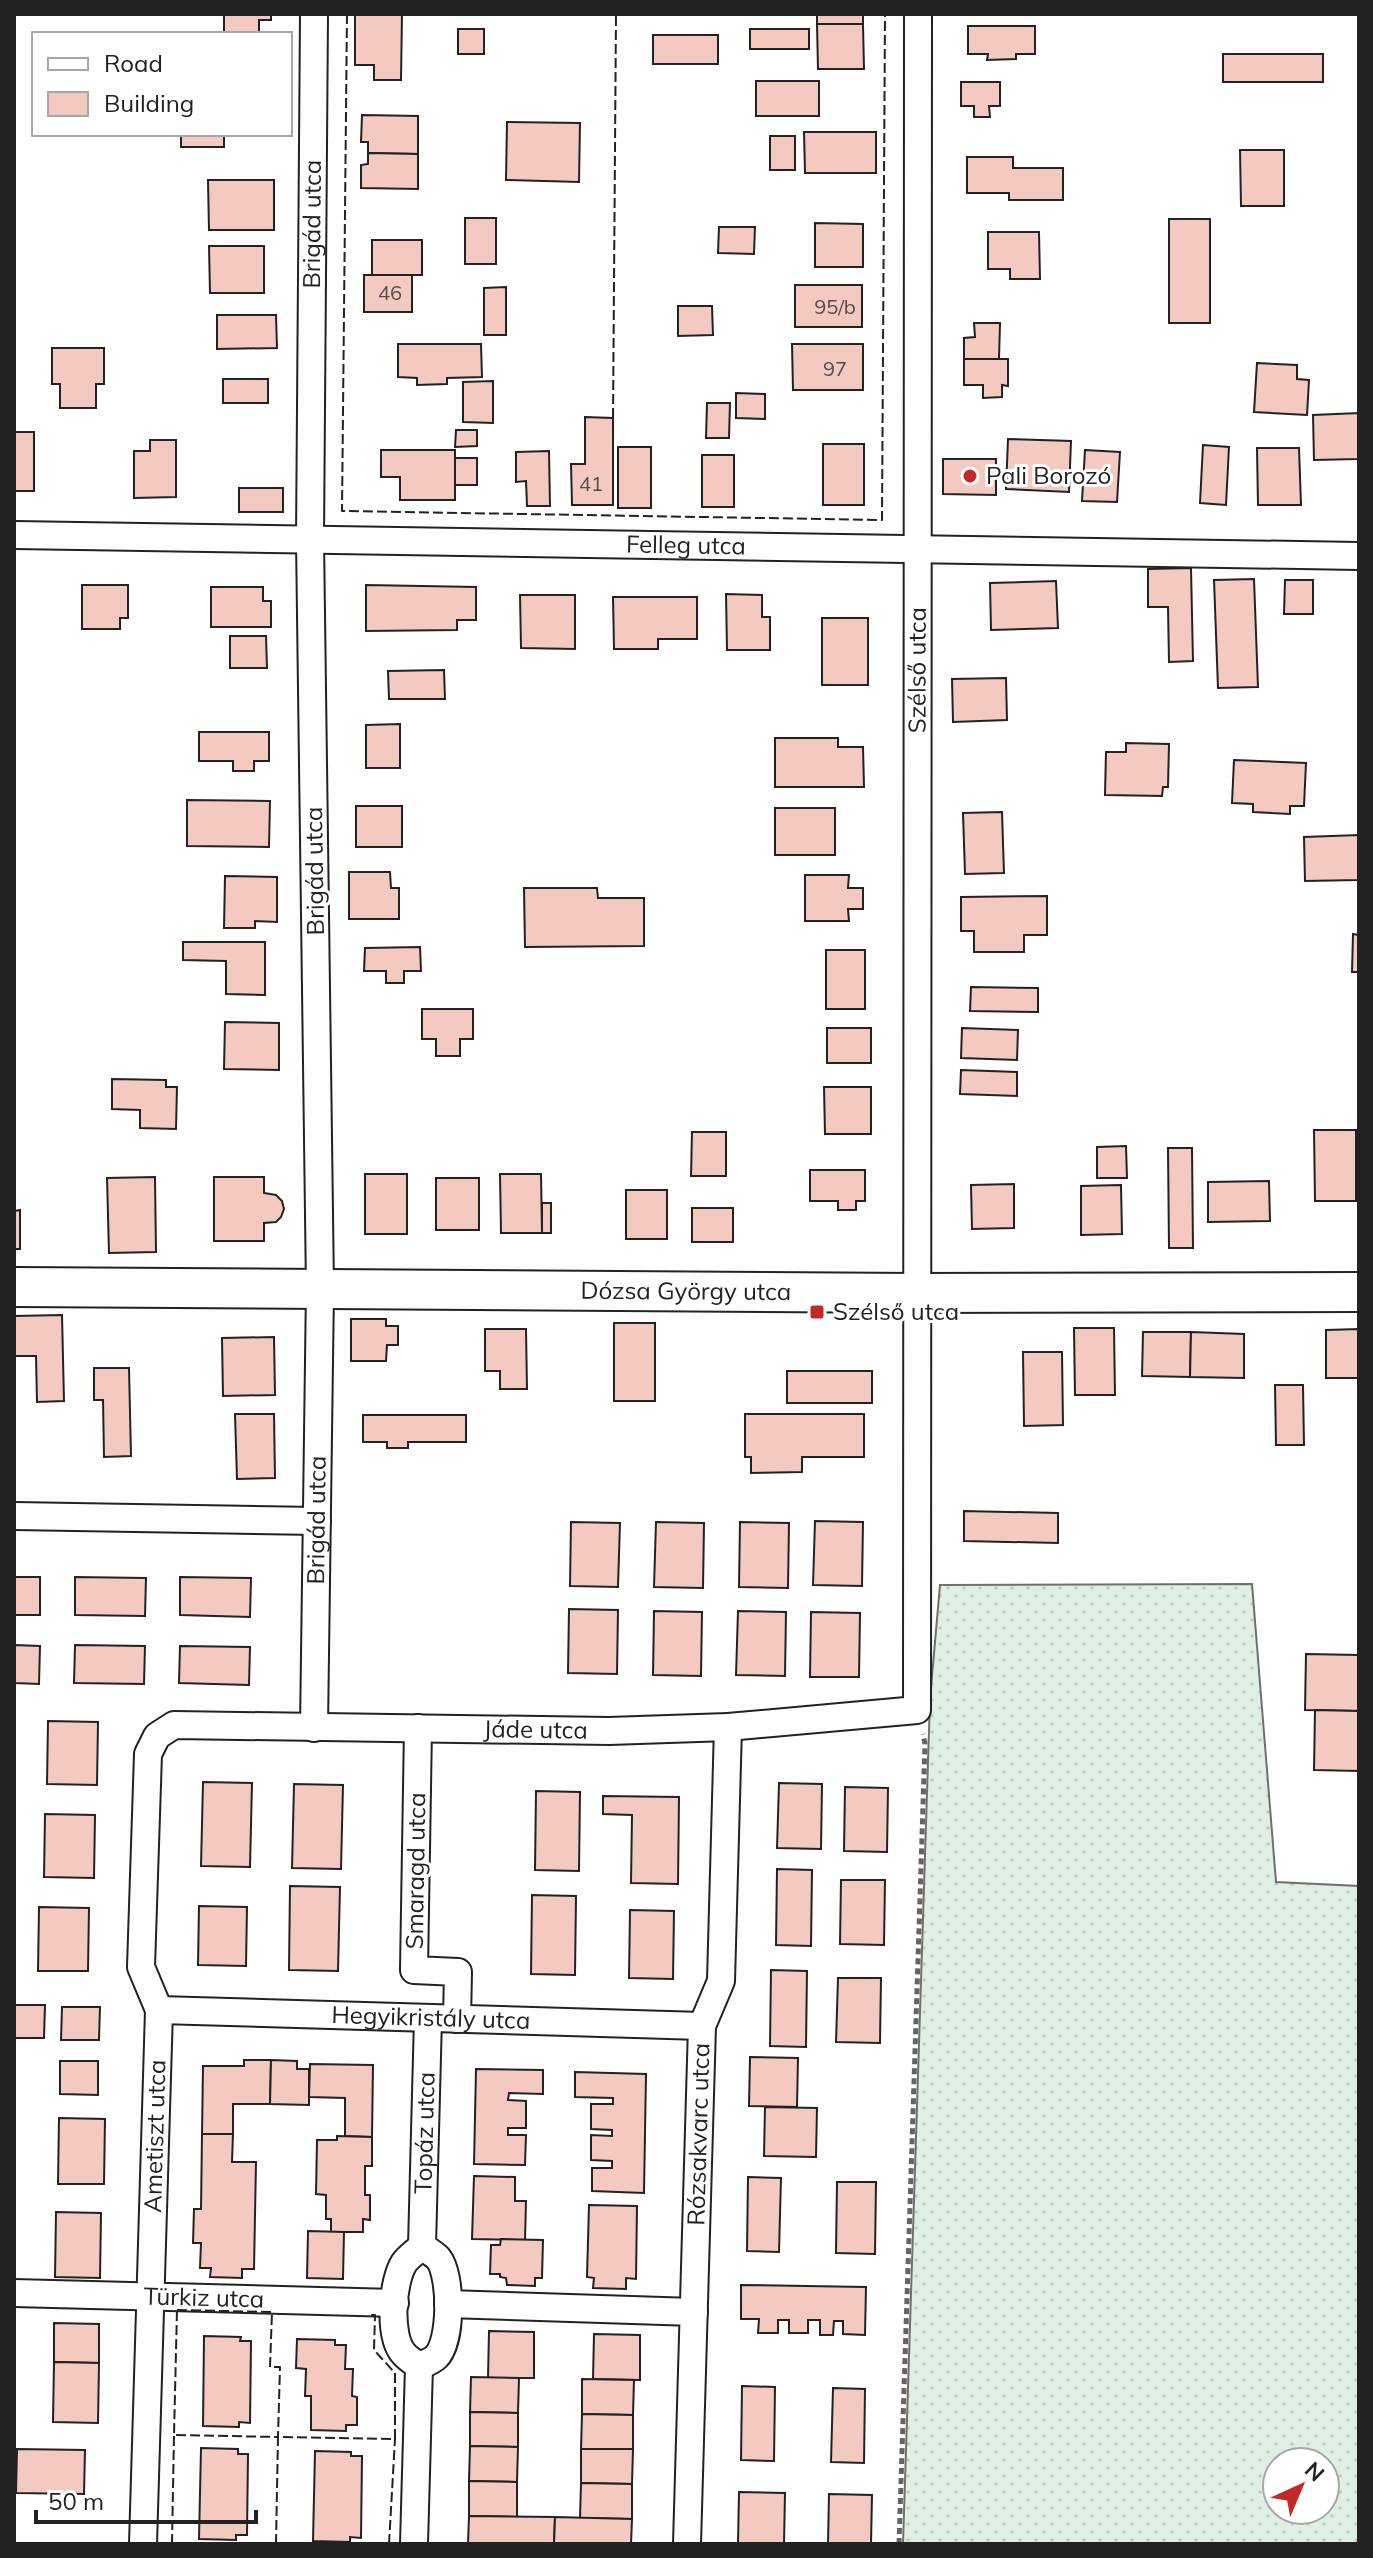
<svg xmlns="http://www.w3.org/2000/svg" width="1373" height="2558" font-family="Mulish,sans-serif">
	<defs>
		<pattern id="grass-dots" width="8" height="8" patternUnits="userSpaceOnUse" patternTransform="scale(2)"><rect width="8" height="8" fill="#e0efe3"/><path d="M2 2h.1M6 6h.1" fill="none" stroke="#c0cdc2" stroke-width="1.8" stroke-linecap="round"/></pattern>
	</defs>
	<rect width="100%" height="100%" fill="#fff"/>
	<path fill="url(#grass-dots)" stroke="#6f6f6f" stroke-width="2" fill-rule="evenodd" d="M1252,1584l24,298 83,4v658h-456l27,-845 10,-114zM1277,2462h48v48h-48z"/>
	<g fill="#f3c9c0" stroke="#222" stroke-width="2">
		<polygon points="224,14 271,14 271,20 259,20 259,34 224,34"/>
		<polygon points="355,14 402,14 401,80 374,80 374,65 355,65"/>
		<rect x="817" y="14" width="46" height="10"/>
		<polygon points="817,24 863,24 864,69 818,69"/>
		<polygon points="968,26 1035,26 1035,54 1016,54 1016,59 987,60 988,54 968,54"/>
		<rect x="458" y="29" width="26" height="25"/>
		<rect x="750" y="29" width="59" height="20"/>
		<rect x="653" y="35" width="65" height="29"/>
		<rect x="1223" y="54" width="100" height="28"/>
		<rect x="756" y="81" width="63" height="35"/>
		<polygon points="961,82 1000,82 1000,106 989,106 990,117 974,117 974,106 961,106"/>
		<polygon points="362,115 418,116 418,154 368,153 368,142 361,142"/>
		<polygon points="507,122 580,123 579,182 506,180"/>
		<polygon points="804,132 876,132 876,173 805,173"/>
		<rect x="181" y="134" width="43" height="13"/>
		<rect x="770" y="136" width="25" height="34"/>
		<polygon points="1240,150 1284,150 1284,206 1241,206"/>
		<polygon points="368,153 418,154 418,189 361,188 361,165 368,164"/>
		<polygon points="967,157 1013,157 1013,168 1063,168 1063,200 1009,200 1009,193 967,193"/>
		<polygon points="208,180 274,180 274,230 209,230"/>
		<rect x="465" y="218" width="31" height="46"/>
		<rect x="1169" y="219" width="41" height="104"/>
		<polygon points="815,223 863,224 863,267 815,267"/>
		<polygon points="719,227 755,227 754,254 718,253"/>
		<polygon points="988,232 1039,232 1040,279 1010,279 1010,269 988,269"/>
		<rect x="372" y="240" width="50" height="35"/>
		<polygon points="209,246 264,246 264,293 210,293"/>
		<rect x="364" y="275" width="48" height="37"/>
		<rect x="795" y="285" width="67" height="42"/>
		<polygon points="506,287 506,335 484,335 484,288"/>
		<polygon points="678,306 712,306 713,335 678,336"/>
		<polygon points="217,315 276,315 277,348 217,349"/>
		<polygon points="974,323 1000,323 999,359 964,359 964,338 975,337"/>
		<polygon points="398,344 481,344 482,377 447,378 447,384 417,385 417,378 398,377"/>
		<polygon points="792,344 863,344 863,390 793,390"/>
		<polygon points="52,348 104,348 104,384 96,384 96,408 60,408 60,384 52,384"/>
		<polygon points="964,359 1008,359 1008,386 1002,385 1002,397 983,398 983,385 964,385"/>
		<polygon points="1257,363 1297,365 1297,379 1309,380 1307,415 1254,412"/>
		<rect x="223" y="379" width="45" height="24"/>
		<polygon points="493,381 493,423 463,422 463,382"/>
		<polygon points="736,393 765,394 765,419 736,418"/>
		<polygon points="707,403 730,403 729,438 706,438"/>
		<polygon points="1359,413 1359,459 1314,460 1313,415"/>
		<polygon points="585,417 613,418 613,505 572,505 571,464 585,464"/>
		<polygon points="456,430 477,430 477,446 455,447"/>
		<rect x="14" y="432" width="20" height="59"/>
		<polygon points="1008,439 1071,441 1069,492 1006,489"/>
		<polygon points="150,440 176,440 176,497 134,498 134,451 150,451"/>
		<rect x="823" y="444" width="41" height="61"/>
		<polygon points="1203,445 1229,447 1226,505 1200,503"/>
		<rect x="618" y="447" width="33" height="61"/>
		<polygon points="1257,448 1299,448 1301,505 1258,505"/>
		<polygon points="381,450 455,450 455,500 400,500 400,477 381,477"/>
		<polygon points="1085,450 1120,452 1117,502 1082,501"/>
		<polygon points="549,451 550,506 527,506 526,481 516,482 516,452"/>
		<rect x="702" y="455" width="32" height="52"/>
		<rect x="455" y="458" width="22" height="27"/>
		<polygon points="943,459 996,459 996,495 943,494"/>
		<rect x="239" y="488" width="44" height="24"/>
		<polygon points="1191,568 1193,661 1169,662 1168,607 1148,607 1148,569"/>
		<polygon points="1254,579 1258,687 1218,688 1214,580"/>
		<polygon points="1285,580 1313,580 1313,614 1284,614"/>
		<polygon points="1056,581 1058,628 991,630 990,583"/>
		<polygon points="82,585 128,585 128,618 120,618 120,629 82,629"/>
		<polygon points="366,585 476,587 476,620 457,620 457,630 366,631"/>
		<polygon points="211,587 263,587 263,601 271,601 271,627 211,627"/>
		<polygon points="726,594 762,595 762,617 770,617 770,650 727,650"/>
		<polygon points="520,595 575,595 575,649 521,648"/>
		<polygon points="613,597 697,597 697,639 658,639 658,649 614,649"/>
		<rect x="822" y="618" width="46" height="67"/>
		<polygon points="230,636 266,636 267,668 230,668"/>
		<polygon points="444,670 445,699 389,699 388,671"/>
		<polygon points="1006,678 1007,720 953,722 952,679"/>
		<polygon points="400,724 400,768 366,768 366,725"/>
		<polygon points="199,732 269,732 269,761 254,761 254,771 233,771 233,761 199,761"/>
		<polygon points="775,738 838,738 838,747 863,747 864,787 775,787"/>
		<polygon points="1126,743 1169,744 1168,787 1163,787 1162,796 1105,795 1106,752 1126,752"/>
		<polygon points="1234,760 1306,763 1304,806 1290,806 1290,814 1253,812 1253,804 1232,803"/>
		<polygon points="187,800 270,801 269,847 187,846"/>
		<rect x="356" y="806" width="46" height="41"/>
		<rect x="775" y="808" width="60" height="47"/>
		<polygon points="1002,812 1004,873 965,874 963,813"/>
		<polygon points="1359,835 1359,880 1305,881 1304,837"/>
		<polygon points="349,872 390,872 391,888 399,888 399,919 349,919"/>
		<polygon points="805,875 849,875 848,888 863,888 863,909 848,909 849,921 805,921"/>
		<polygon points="225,876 277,877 277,922 255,921 255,928 224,928"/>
		<polygon points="524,888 597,888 598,898 644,898 644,946 525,947"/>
		<polygon points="1047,896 1047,935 1024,935 1024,952 974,952 974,931 961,931 961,897"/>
		<polygon points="1353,934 1359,935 1359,972 1352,972"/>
		<polygon points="183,942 265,942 265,995 226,994 226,961 183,960"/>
		<polygon points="420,947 421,971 404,971 404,983 386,983 386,971 364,971 365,948"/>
		<rect x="826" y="950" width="39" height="59"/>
		<polygon points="971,987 1038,988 1038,1012 970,1011"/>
		<polygon points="422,1009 473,1009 473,1039 460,1039 460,1056 436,1056 436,1039 422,1039"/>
		<polygon points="225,1022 279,1023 279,1070 224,1069"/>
		<rect x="827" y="1028" width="44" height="35"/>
		<polygon points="962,1028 1018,1030 1017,1060 961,1058"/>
		<polygon points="961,1070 1017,1072 1017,1096 960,1094"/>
		<polygon points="112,1079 166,1080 166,1087 177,1087 176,1129 140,1128 140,1110 112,1109"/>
		<polygon points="824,1087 871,1087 871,1134 825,1134"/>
		<polygon points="1314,1130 1356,1130 1356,1201 1315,1201"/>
		<polygon points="692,1132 726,1132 726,1176 691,1176"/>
		<polygon points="1126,1146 1127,1178 1097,1178 1097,1147"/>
		<polygon points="1168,1148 1192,1148 1193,1248 1169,1248"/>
		<polygon points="810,1170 865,1170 865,1201 856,1201 856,1210 838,1210 838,1201 810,1201"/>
		<rect x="365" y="1174" width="42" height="60"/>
		<polygon points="500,1174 541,1174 542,1233 501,1233"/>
		<polygon points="155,1177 156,1252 109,1253 107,1178"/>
		<polygon points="214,1177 264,1177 264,1193 276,1195 282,1201 284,1209 281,1217 276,1222 264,1223 264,1241 214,1241"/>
		<rect x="436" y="1178" width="43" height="52"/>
		<polygon points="1269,1181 1270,1221 1208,1222 1208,1182"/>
		<polygon points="1014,1184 1014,1228 972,1229 971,1185"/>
		<polygon points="1121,1185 1122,1234 1081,1235 1081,1186"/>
		<rect x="626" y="1190" width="41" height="49"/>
		<rect x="542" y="1203" width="9" height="30"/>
		<rect x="692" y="1208" width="41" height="34"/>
		<polygon points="20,1210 20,1249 14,1249 14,1211"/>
		<polygon points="62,1315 64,1401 37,1402 36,1356 14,1356 14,1316"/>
		<polygon points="351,1319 386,1319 386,1326 398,1326 398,1345 387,1345 386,1361 351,1361"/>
		<rect x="614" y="1323" width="41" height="78"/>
		<polygon points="1074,1328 1114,1328 1115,1395 1075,1395"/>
		<polygon points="485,1329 526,1329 527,1389 500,1389 500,1371 485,1371"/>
		<polygon points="1359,1329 1359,1378 1326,1378 1326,1330"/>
		<polygon points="1143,1332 1191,1332 1190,1377 1142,1376"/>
		<polygon points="1191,1332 1244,1334 1244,1378 1190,1377"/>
		<polygon points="274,1337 275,1395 223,1396 222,1338"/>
		<polygon points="1023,1352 1062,1352 1063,1425 1024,1426"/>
		<polygon points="94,1368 129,1368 131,1456 104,1457 103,1400 94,1400"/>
		<rect x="787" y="1371" width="85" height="32"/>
		<polygon points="1275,1385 1303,1385 1304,1445 1276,1445"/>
		<polygon points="235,1414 274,1414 275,1478 237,1479"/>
		<polygon points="745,1414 864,1414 864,1457 802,1457 802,1472 751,1473 751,1457 745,1457"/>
		<polygon points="363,1415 466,1415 466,1442 408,1442 408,1448 387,1448 387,1442 363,1442"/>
		<polygon points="964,1511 1058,1513 1058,1543 964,1541"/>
		<polygon points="815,1521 863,1522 862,1586 813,1585"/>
		<polygon points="571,1522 620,1523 618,1587 570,1586"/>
		<polygon points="656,1522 704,1523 703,1588 654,1587"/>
		<polygon points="740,1522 789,1523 788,1588 739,1587"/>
		<rect x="14" y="1577" width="26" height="38"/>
		<polygon points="75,1577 146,1578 145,1616 75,1615"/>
		<polygon points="180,1577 251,1578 250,1617 180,1615"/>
		<polygon points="569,1609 618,1610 617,1674 568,1673"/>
		<polygon points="654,1611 702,1612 701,1676 653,1675"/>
		<polygon points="738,1611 786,1612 785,1676 736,1675"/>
		<polygon points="811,1612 860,1613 859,1677 810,1677"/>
		<polygon points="14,1645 40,1646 39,1684 14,1683"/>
		<polygon points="75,1645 145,1646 144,1684 74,1683"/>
		<polygon points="180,1646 250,1647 249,1685 179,1683"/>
		<polygon points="1306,1654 1359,1655 1359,1711 1305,1710"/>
		<polygon points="1315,1710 1359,1711 1359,1771 1314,1770"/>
		<polygon points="48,1721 98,1722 97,1785 47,1784"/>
		<polygon points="203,1782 252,1783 250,1867 201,1866"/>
		<polygon points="779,1783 822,1784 821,1849 777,1848"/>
		<polygon points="294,1784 343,1785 341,1869 292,1868"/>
		<polygon points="845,1787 888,1788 887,1852 844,1851"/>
		<polygon points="536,1791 580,1792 579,1871 535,1870"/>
		<polygon points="603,1796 679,1797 678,1884 631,1883 632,1815 603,1814"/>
		<polygon points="45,1814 95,1815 94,1878 44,1877"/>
		<polygon points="777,1869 812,1870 811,1946 776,1945"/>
		<polygon points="841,1880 885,1880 884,1945 840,1944"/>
		<polygon points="290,1886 340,1887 338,1971 289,1970"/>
		<polygon points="532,1895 576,1896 575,1975 531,1974"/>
		<polygon points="199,1906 247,1907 246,1966 198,1965"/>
		<polygon points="39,1907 89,1908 88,1971 38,1971"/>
		<polygon points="630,1910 674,1911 673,1979 629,1978"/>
		<polygon points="771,1970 807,1971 806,2047 770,2046"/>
		<polygon points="838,1978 881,1978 880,2043 836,2042"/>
		<polygon points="14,2005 45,2005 44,2038 14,2038"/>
		<polygon points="62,2007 100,2007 99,2040 61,2040"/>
		<polygon points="750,2057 798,2058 797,2107 749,2106"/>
		<polygon points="244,2060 271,2060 270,2104 233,2104 233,2134 202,2134 203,2066 244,2066"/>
		<polygon points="271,2060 297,2061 297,2069 309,2069 309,2105 270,2104"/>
		<polygon points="60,2061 98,2061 98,2095 60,2094"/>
		<polygon points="310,2064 373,2065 372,2137 345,2136 345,2098 309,2097"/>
		<polygon points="476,2069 543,2070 543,2094 509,2093 508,2100 526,2101 526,2128 508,2128 508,2135 526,2135 525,2165 474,2164"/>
		<polygon points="575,2072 646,2074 644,2193 592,2191 592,2168 612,2168 612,2161 591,2160 591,2135 612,2136 612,2130 591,2129 591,2104 613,2104 613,2098 575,2097"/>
		<polygon points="765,2107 817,2108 816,2157 764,2156"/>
		<polygon points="59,2118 105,2119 104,2184 58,2184"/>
		<polygon points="202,2134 233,2134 232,2162 256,2162 254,2269 242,2269 242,2278 210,2277 211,2268 200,2268 201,2243 193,2243 194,2209 201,2209"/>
		<polygon points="337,2136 372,2137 372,2166 365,2166 365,2195 370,2195 370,2220 363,2219 363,2232 331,2232 331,2219 326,2219 326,2195 316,2194 317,2140 337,2140"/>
		<polygon points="474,2176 515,2177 515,2201 526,2201 525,2240 472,2239"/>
		<polygon points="748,2177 781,2178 779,2252 747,2251"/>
		<polygon points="837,2182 876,2182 875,2254 836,2253"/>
		<polygon points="589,2205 637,2206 636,2279 626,2278 626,2289 593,2288 594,2278 587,2277"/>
		<polygon points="56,2212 101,2213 100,2278 55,2277"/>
		<polygon points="308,2231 344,2232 343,2279 307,2278"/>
		<polygon points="501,2239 543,2240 542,2278 535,2278 535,2286 507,2285 506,2278 500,2277 500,2274 490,2274 491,2245 500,2245"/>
		<polygon points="741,2285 866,2287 865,2335 843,2334 843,2321 834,2321 833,2335 820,2335 820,2320 808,2320 808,2333 789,2333 789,2320 778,2320 778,2333 758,2333 759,2319 741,2319"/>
		<polygon points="54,2323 99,2324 99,2363 54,2362"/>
		<polygon points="489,2331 534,2332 534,2378 488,2378"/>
		<polygon points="594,2334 640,2335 640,2380 593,2379"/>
		<polygon points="204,2336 241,2337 240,2341 251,2341 250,2423 239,2422 239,2427 203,2426"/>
		<polygon points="297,2339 335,2340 335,2345 346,2345 345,2369 353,2369 352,2396 357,2397 357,2425 346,2425 346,2431 311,2430 311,2396 305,2396 306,2369 296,2368"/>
		<polygon points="54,2362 99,2363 98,2423 53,2422"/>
		<polygon points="471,2377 519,2378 518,2413 470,2412"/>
		<polygon points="582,2379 634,2380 633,2415 582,2414"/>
		<polygon points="742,2386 775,2387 774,2461 741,2460"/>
		<polygon points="833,2388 865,2389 864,2463 831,2462"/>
		<polygon points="470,2412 518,2413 518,2447 470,2446"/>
		<polygon points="582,2414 633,2415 633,2449 581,2449"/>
		<polygon points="470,2446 518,2447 517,2482 469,2481"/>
		<polygon points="201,2448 238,2449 238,2454 248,2454 247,2535 236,2535 236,2540 199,2539"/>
		<polygon points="17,2449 85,2450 84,2494 16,2493"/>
		<polygon points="581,2449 633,2449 632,2484 581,2483"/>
		<polygon points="315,2451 351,2452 351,2456 362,2456 361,2538 350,2537 350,2542 313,2541"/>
		<polygon points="469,2481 517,2482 517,2517 469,2516"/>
		<polygon points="581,2483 632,2484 632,2519 580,2518"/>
		<polygon points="739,2492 785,2493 784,2544 738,2544"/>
		<polygon points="829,2494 872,2495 871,2544 828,2544"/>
		<polygon points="469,2516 555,2517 554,2544 468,2544"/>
		<polygon points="555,2517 632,2519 631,2544 554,2544"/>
	</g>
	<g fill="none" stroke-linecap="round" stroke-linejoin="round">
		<defs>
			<g id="street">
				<path id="s1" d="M14,535l1345,21"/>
				<polyline points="14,1516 317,1521"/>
				<path id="s2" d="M314,1728l6,-440 -10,-749 4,-525"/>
				<polyline points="418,1728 414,1970 458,1972 457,2019"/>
				<path id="s3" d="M159,2010l543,16"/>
				<path id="s4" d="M14,2293l381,10"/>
				<polyline points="448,2304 694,2312"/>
				<path d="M419,2366c5,-2 13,-5 17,-9 16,-15 16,-82 2,-99 -4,-4 -11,-8 -16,-12"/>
				<path id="s5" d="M143,2544l16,-534 -18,-43 7,-213 9,-18 17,-11 435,6 119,-4 189,-17 1,-1696"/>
				<path id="s6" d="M414,2544l5,-178c-5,-4 -11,-7 -15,-12 -16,-17 -12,-72 0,-91 4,-6 12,-11 18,-17l6,-228"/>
				<path id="s7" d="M687,2544l15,-518 19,-45 7,-254"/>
			</g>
			<g id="secondary">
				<path id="s8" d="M14,1287l902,6 443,-1"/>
			</g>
		</defs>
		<use href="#street" stroke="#222" stroke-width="30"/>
		<use href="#secondary" stroke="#222" stroke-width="42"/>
		<polyline stroke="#646464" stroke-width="5" stroke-dasharray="6 4" stroke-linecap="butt" points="899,2544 925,1744 923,1734"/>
		<use href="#street" stroke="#fff" stroke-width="26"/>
		<use href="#secondary" stroke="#fff" stroke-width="38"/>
		<g stroke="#222" stroke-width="2" stroke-dasharray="10 4" stroke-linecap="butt">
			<polyline points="347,14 342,511 882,520 885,14"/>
			<polyline points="613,418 616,14"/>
			<polygon points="177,2310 272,2312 270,2367 280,2367 278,2437 174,2435"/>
			<polyline points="172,2544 174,2435"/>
			<polyline points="276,2544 278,2437 395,2439 395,2373 374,2350 375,2315 370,2315"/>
			<polyline points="389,2544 395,2439"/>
		</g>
	</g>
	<g fill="#c62828" stroke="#fff" stroke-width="3">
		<circle cx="970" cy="476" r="8"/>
		<rect x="809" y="1304" width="16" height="16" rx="4"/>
	</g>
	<g text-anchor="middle" stroke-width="6" stroke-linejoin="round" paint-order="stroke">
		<g font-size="20" fill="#564c4a">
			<text x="390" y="300">46</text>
			<text x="835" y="314">95/b</text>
			<text x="835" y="376">97</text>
			<text x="591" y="491">41</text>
		</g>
		<g font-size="24" fill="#222" stroke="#fff">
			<text dy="8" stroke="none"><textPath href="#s2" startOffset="1504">Brigád utca</textPath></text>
			<text dy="8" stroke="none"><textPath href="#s1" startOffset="672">Felleg utca</textPath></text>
			<text dy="8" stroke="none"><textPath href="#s5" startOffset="2618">Szélső utca</textPath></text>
			<text transform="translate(315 871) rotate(-91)" y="8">Brigád utca</text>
			<text dy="8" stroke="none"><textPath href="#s8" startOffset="672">Dózsa György utca</textPath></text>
			<text dy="8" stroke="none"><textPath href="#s2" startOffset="208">Brigád utca</textPath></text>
			<text dy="8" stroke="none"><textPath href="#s5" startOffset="1196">Jáde utca</textPath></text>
			<text transform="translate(416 1871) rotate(-89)" y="8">Smaragd utca</text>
			<text dy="8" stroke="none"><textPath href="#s3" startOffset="272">Hegyikristály utca</textPath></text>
			<text dy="8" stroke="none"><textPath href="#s6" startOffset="430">Topáz utca</textPath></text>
			<text dy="8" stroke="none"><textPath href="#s7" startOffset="410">Rózsakvarc utca</textPath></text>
			<text dy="8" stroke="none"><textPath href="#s5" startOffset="408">Ametiszt utca</textPath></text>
			<text dy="8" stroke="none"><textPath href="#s4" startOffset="190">Türkiz utca</textPath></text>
		</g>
		<g font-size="24" fill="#222" stroke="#fff" text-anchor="start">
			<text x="986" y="484">Pali Borozó</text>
			<text x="833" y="1320">Szélső utca</text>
		</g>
	</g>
	<rect width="1373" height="2558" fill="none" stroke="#222222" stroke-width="32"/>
	<rect x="32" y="32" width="260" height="104" fill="#ffffff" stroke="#a7a7a7" stroke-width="2"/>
	<rect x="48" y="58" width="40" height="12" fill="#ffffff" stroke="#a7a7a7" stroke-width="2"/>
	<text x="104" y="72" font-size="24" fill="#222222">Road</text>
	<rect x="48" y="92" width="40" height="24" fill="#f3c9c0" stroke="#a7a7a7" stroke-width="2"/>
	<text x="104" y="112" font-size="24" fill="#222222">Building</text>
	<g transform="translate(1301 2486) rotate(44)"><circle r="38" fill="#ffffff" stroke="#a7a7a7" stroke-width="2"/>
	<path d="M0-6L14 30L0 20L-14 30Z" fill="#c62828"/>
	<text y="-12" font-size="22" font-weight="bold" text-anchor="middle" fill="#222222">N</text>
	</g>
	<path d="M36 2510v12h220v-12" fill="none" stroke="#222222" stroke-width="4"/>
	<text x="48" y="2510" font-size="24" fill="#222222" stroke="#ffffff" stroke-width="6" paint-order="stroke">50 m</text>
</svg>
